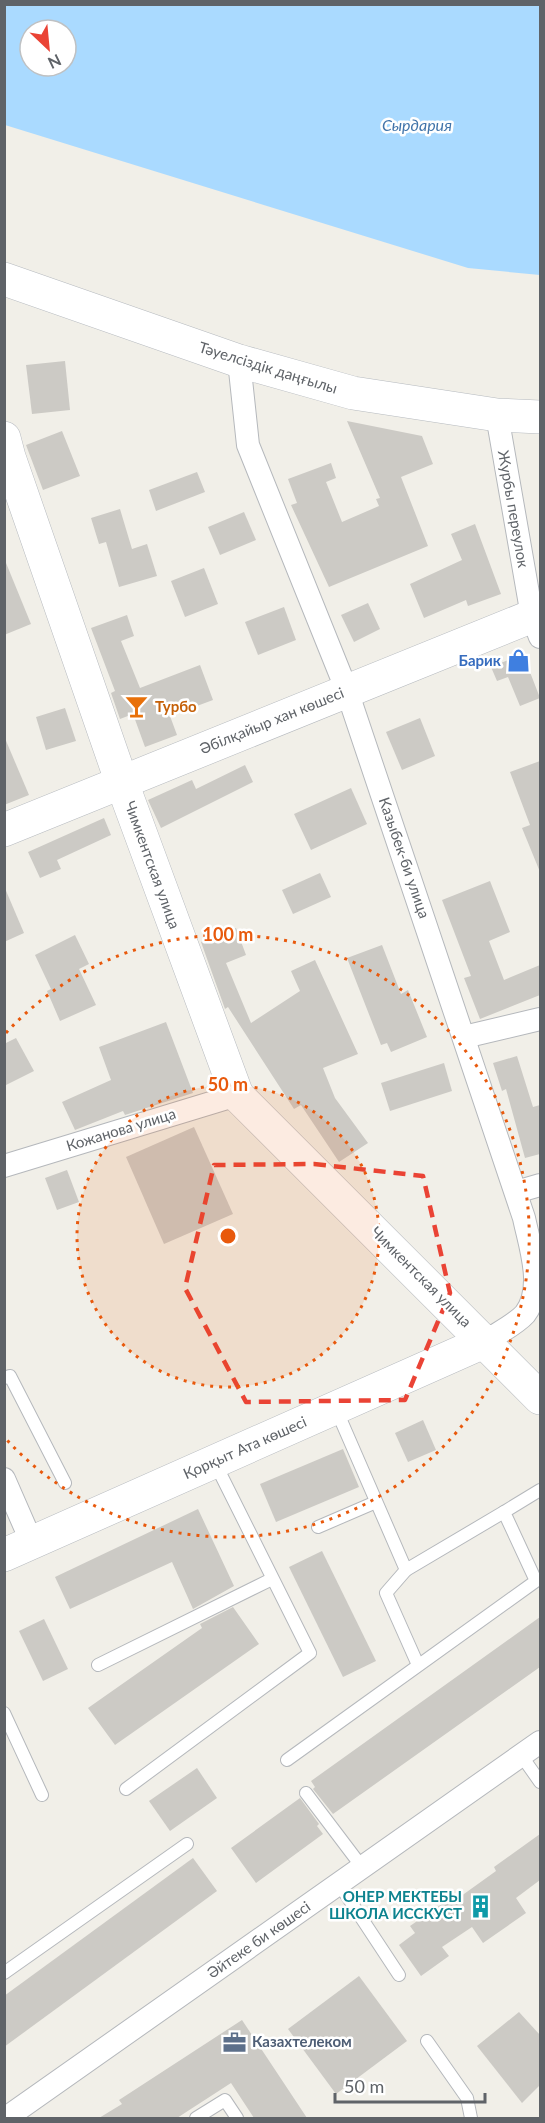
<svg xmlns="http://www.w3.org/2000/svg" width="545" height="2123" font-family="Lato,sans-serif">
	<rect width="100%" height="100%" fill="#f1efe8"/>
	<path fill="#aadaff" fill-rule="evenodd" d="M4,5h536v270l-72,-7 -463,-143zM30,30h36v36h-36z"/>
	<g fill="#cccac5">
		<polygon points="65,361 70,410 32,414 26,365"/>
		<polygon points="347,421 422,436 433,464 401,477 428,546 329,587 291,505 297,503 288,479 331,463 336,478 326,482 342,522 379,506 376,499 380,498"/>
		<polygon points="62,431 80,476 43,490 26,445"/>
		<polygon points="197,472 205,492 156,511 149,490"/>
		<polygon points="120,509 132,549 147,544 157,576 119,587 106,542 99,544 91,518"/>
		<polygon points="244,512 256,540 220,555 208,527"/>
		<polygon points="475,524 501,594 468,606 466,600 424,618 410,584 462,560 451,534"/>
		<polygon points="4,558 31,624 4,635"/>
		<polygon points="204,568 218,604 185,617 171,581"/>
		<polygon points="368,603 380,629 354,642 341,615"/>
		<polygon points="284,607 296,640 258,655 245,622"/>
		<polygon points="127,615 134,636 121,641 140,688 200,665 213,700 170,716 177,735 145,747 133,714 120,719 111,693 115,691 91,628"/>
		<polygon points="523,654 540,698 520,706 508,677 497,681 491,667"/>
		<polygon points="65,708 76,741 46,750 36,717"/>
		<polygon points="420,718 435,756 402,770 386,732"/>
		<polygon points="4,736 29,795 4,805"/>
		<polygon points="540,761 540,872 522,828 530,825 510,772"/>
		<polygon points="245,765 253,782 161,828 148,800 192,780 196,789"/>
		<polygon points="351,788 367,824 311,850 294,814"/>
		<polygon points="104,818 111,835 57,860 61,869 40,878 28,852"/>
		<polygon points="320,873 331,897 293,914 282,890"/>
		<polygon points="490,881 510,932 489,941 504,980 540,965 540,995 480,1019 464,978 471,976 442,900"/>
		<polygon points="4,886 24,933 4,942"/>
		<polygon points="236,928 246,955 226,963 251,1023 300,991 291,971 315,960 358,1054 323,1068 335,1098 368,1143 339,1162 301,1105 294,1109 228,1007 225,1009 201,942"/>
		<polygon points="75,935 89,964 79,969 96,1005 60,1021 47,991 51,989 35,955"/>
		<polygon points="382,945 401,994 408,990 427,1037 391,1052 387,1043 381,1045 347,958"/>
		<polygon points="166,1022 193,1093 125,1115 123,1111 75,1130 62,1102 111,1080 99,1047"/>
		<polygon points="16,1038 34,1071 4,1086 4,1044"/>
		<polygon points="517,1056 533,1107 540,1105 540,1154 525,1158 506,1089 502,1091 493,1063"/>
		<polygon points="444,1063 452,1091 390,1111 381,1083"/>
		<polygon points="194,1127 233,1214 164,1244 126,1157"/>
		<polygon points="67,1170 79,1202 57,1210 45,1178"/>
		<polygon points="423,1420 436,1450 408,1462 395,1433"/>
		<polygon points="343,1449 359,1487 276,1522 260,1484"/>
		<polygon points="198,1509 234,1586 193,1609 172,1562 70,1609 55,1577"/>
		<polygon points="322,1551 376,1661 343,1677 289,1567"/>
		<polygon points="233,1607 259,1644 115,1745 88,1708 202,1628 200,1624"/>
		<polygon points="540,1617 540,1667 333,1814 313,1789 315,1787 311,1781"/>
		<polygon points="44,1619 68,1669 43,1681 19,1631"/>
		<polygon points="197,1768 217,1798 170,1831 149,1801"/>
		<polygon points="300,1798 319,1824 317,1826 323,1834 256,1883 231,1848"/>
		<polygon points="540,1834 540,1880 516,1898 526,1913 483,1943 472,1927 442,1947 449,1956 421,1976 399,1945 415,1933 410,1926 455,1895 457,1899 496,1871 494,1867"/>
		<polygon points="193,1858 217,1891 4,2047 4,1996"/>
		<polygon points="359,1976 407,2041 336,2094 288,2029"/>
		<polygon points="519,2012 540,2035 540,2085 522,2103 477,2046"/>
		<polygon points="242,2020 307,2118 254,2118 231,2083 177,2118 99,2118 122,2104 119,2100"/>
	</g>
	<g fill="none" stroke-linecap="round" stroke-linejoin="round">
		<defs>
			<g id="lane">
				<polyline points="4,1378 10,1376 65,1483"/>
				<polyline points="336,1409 406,1570 504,1512"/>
				<polyline points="318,1527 376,1502"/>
				<polyline points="406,1570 386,1593 418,1665"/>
				<polyline points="98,1665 272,1579"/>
				<polyline points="4,1713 42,1795"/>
				<polyline points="521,1755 540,1782"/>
				<polyline points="287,1760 536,1581 504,1512 540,1490"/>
				<polyline points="126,1789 310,1653 215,1463"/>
				<polyline points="306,1793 362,1867"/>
				<polyline points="339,1884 399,1975"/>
				<polyline points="4,1973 187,1844"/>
				<polyline points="427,2041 467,2098 471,2118"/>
				<polyline points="196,2118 225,2100 237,2118"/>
			</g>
			<g id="street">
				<path d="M239,361l9,84 99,246 177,527c6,29 21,70 1,96 -10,11 -27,19 -39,27"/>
				<polyline points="497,415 532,616 540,637"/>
				<polyline points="464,1037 540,1019"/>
				<polyline points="4,1166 237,1095"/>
				<polyline points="516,1192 540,1185"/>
				<polyline points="4,1479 32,1543"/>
				<polyline points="6,2118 540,1742"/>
			</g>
			<g id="secondary">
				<polyline points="4,279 239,361 353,393 497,415 540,417"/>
				<polyline points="4,438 9,457 122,783 237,1095 540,1398"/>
				<polyline points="4,830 540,613"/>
				<polyline points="4,1555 486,1341"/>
			</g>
		</defs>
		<use href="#lane" stroke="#b5b8bc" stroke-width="14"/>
		<use href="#street" stroke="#b5b8bc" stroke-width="24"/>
		<use href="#secondary" stroke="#b6babf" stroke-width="34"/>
		<use href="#lane" stroke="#fff" stroke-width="12"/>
		<use href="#street" stroke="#fff" stroke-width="22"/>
		<use href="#secondary" stroke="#fff" stroke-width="33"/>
	</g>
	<path fill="none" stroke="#ea4335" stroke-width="4.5" stroke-dasharray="12 8" stroke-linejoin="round" d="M314,1164l109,12 27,117 -45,107 -159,2 -61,-114 29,-123z"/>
	<circle cx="228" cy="1236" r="151" fill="#e8590c" fill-opacity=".12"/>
	<g fill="none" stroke="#e8590c" stroke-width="3" stroke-dasharray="3 6">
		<circle cx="228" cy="1236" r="151"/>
		<path d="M6 1033A301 301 0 1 1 6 1439"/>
	</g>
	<defs>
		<symbol id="shop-bare" viewBox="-9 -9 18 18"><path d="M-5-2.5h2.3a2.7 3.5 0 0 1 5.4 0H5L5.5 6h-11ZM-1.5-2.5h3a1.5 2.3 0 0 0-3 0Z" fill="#3f7fe0" stroke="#fff" stroke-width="2.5" paint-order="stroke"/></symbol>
		<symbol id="bar-bare" viewBox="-9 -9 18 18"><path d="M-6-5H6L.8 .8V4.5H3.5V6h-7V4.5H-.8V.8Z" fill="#e8710a" stroke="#fff" stroke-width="2.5" paint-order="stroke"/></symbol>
		<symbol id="building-bare" viewBox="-9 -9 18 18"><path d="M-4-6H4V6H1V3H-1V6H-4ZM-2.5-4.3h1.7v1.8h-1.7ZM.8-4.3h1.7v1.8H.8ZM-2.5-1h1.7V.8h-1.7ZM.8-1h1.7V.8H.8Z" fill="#0f9aa8" stroke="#fff" stroke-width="2.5" paint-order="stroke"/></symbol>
		<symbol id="office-bare" viewBox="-9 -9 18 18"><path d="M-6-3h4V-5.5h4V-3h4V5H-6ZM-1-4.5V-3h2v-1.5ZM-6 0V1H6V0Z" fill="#5c6f8a" stroke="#fff" stroke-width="2.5" paint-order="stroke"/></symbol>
	</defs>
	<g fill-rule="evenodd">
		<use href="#shop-bare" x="502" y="644" width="33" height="33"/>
		<use href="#bar-bare" x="120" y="690" width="33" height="33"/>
		<use href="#building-bare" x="464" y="1890" width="33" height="33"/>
		<use href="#office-bare" x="218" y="2026" width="33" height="33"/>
	</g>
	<g text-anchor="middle" stroke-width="5" stroke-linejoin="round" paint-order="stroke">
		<g font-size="15" fill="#5f6368" stroke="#fff">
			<text transform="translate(268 368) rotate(17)" y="5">Тәуелсіздік даңғылы</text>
			<text transform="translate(513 509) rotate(80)" y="5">Журбы переулок</text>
			<text transform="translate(272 721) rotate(-22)" y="5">Әбілқайыр хан көшесі</text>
			<text transform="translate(404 858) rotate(71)" y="5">Казыбек-би улица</text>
			<text transform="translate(152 865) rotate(70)" y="5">Чимкентская улица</text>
			<text transform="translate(121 1130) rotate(-17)" y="5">Кожанова улица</text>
			<text transform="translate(421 1277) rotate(45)" y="5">Чимкентская улица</text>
			<text transform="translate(245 1448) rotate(-24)" y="5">Қорқыт Ата көшесі</text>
			<text transform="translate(259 1940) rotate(-35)" y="5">Әйтеке би көшесі</text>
		</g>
		<g font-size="15" font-weight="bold" fill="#366cbe" stroke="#fff" text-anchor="end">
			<text x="501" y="666">Барик</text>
		</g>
		<g font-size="15" font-weight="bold" fill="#c56008" stroke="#fff" text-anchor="start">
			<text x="155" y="712">Турбо</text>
		</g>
		<g font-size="15" font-weight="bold" fill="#0d838f" stroke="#fff" text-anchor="end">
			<text x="462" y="1902">ОНЕР МЕКТЕБЫ<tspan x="462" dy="17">ШКОЛА ИССКУСТ</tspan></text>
		</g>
		<g font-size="15" font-weight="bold" fill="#4e5e75" stroke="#fff" text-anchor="start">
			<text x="252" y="2047">Казахтелеком</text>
		</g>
		<g font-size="16" font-style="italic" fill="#4174aa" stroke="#fff">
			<text x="417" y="131">Сырдария</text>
		</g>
	</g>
	<circle cx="228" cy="1236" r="9" fill="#e8590c" stroke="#fff" stroke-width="3"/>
	<g font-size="18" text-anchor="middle" font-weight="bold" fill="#e8590c" stroke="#fff" stroke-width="5" stroke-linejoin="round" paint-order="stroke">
		<text x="228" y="941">100 m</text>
		<text x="228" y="1091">50 m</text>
	</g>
	<rect width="545" height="2123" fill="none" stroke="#5f6368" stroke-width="12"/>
	<g transform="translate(48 48) rotate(154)"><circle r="28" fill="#ffffff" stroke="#bfc1c3" stroke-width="1.5"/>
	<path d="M0-4.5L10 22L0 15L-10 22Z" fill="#ea4335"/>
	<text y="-9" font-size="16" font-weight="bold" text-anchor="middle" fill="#5f6368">N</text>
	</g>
	<path d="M335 2093v9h150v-9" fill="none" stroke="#5f6368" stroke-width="3"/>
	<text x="344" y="2093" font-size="18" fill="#5f6368" stroke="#ffffff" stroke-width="4.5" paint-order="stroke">50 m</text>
</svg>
